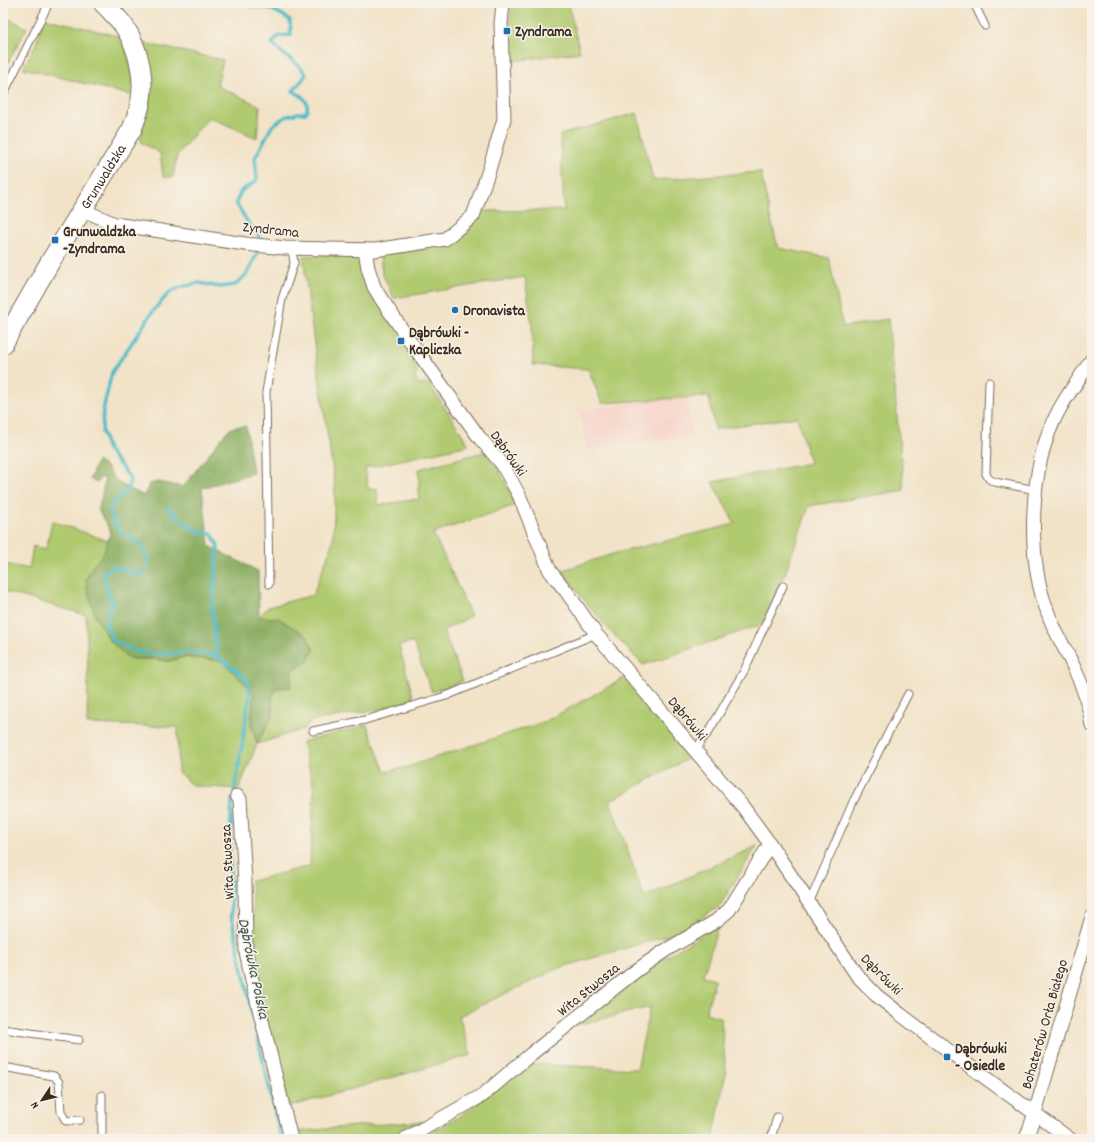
<svg xmlns="http://www.w3.org/2000/svg" width="1095" height="1142" font-family="Dekko,sans-serif">
	<rect width="100%" height="100%" fill="#f7f3e8"/>
	<filter id="ink" filterUnits="userSpaceOnUse"><feTurbulence type="fractalNoise" baseFrequency=".025" numOctaves="2"/><feDisplacementMap in="SourceGraphic" scale="8" xChannelSelector="R" yChannelSelector="G"/><feConvolveMatrix kernelMatrix="1 2 1 2 8 2 1 2 1" color-interpolation-filters="sRGB"/></filter>
	<filter id="wash" filterUnits="userSpaceOnUse"><feTurbulence type="fractalNoise" baseFrequency=".012" numOctaves="4" result="noise"/><feDisplacementMap in="SourceGraphic" scale="16" xChannelSelector="R" yChannelSelector="G"/><feGaussianBlur stdDeviation="0.9" result="paint"/><feColorMatrix in="noise" values="0 0 0 0 0 0 0 0 0 0 0 0 0 0 0 0 0 1.4 0 .05"/><feComposite in="paint" operator="in"/></filter>
	<g filter="url(#wash)">
		<rect width="100%" height="100%" fill="#f2e3c8"/>
		<polygon fill="#f7d1c6" points="686,396 693,435 587,450 580,410"/>
		<g fill="#b0ca6f" stroke="#767a46">
			<path d="M512,3h56l12,49 -68,9c-1,-19 -4,-39 0,-58z"/>
			<polygon points="3,16 27,28 3,71"/>
			<polygon points="44,18 122,37 126,49 134,81 130,95 23,68 36,44"/>
			<polygon points="143,43 223,60 217,86 260,106 257,138 209,117 177,155 173,177 163,177 160,153 142,143 140,137 149,110 150,65"/>
			<polygon points="637,113 653,180 761,172 770,216 778,248 829,258 843,327 888,319 904,490 809,506 782,582 763,624 643,665 612,633 580,595 563,570 616,553 735,524 712,482 810,463 797,417 715,429 709,397 696,397 602,403 588,369 533,365 532,327 525,277 394,298 382,273 380,255 452,244 468,233 478,211 564,210 560,135"/>
			<polygon points="359,254 418,361 414,362 417,372 415,377 419,385 429,383 469,445 365,468 368,489 377,488 378,505 419,499 419,469 484,452 499,470 516,505 433,533 457,584 471,616 443,631 463,681 432,692 413,642 399,646 414,700 380,709 311,721 304,729 257,744 239,789 193,786 186,780 185,777 178,773 178,727 87,724 88,672 86,615 3,591 3,566 6,564 29,569 33,546 46,550 52,521 108,541 103,555 95,563 139,659 151,659 169,661 184,657 222,661 254,693 251,724 257,744 273,715 272,699 277,688 292,670 307,662 259,617 268,607 313,595 333,541 335,485 313,336 303,256"/>
			<polygon points="626,677 693,756 610,801 644,897 757,846 719,907 673,934 559,968 459,1016 471,1055 289,1107 257,986 251,881 310,866 314,788 302,742 367,725 385,772 407,767 546,721"/>
			<polygon points="719,924 703,976 715,979 706,1013 721,1018 726,1071 713,1139 418,1139 465,1113 526,1064 637,1069 650,1007 577,1025 625,983"/>
			<polygon points="430,1121 399,1139 295,1139 294,1132 356,1126"/>
		</g>
		<polygon fill="#8cae62" stroke="#646c40" points="246,426 253,473 202,488 209,546 258,571 259,617 278,618 307,636 314,650 307,662 292,670 291,687 277,688 272,699 273,715 257,744 251,724 254,693 222,661 184,657 169,661 151,659 129,659 110,641 95,616 87,589 86,579 95,563 103,555 111,532 98,510 102,495 105,479 100,477 97,483 90,479 97,461 106,467 117,482 144,496 149,484 159,482 183,487 227,431 234,427"/>
		<g fill="none" stroke-linecap="round" stroke-linejoin="round">
			<g stroke="#4ebbc8" stroke-width="3.5">
				<polyline points="168,508 182,521 199,532 211,533 218,545 212,609 217,656"/>
				<path d="M234,790l3,-13 13,-84 -4,-15 -29,-22 -27,-4 -31,2 -22,-2 -23,-11 -7,-14v-8l5,-17 -9,-29 10,-6 29,8 7,-14 -7,-15 -20,-13 -9,-12 -3,-13 7,-9 11,-10 2,-11 -22,-28 -6,-18 1,-22 9,-38 42,-62 16,-18 11,-5 18,-4 21,4 15,-2 12,-11 10,-20 2,-19 -10,-11 -13,-21 5,-12 14,-9 2,-4 -2,-20 17,-32 13,-9 13,-4h8c5,-12 -4,-17 -13,-22l13,-16c-7,-14 -25,-19 -34,-32l7,-7 12,-1 -1,-15c-7,-5 -15,-10 -24,-12 -9,-2 -14,1 -22,-5"/>
				<polyline points="232,799 230,848 231,915 253,1017 281,1139"/>
			</g>
		</g>
	</g>
	<g filter="url(#ink)">
		<g fill="none" stroke-linecap="round" stroke-linejoin="round">
			<defs>
				<g id="lane">
					<polyline points="974,3 985,26"/>
					<polyline points="3,95 49,3"/>
					<polyline points="989,382 986,474 989,479 995,482 1036,490"/>
					<polyline points="269,584 266,392 282,299 294,263 292,249"/>
					<polyline points="313,731 365,720 446,696 596,634"/>
					<polyline points="697,752 701,741 708,733 744,671 783,586"/>
					<polyline points="809,903 853,802 908,694"/>
					<polyline points="3,1029 79,1040"/>
					<polyline points="3,1067 54,1076 59,1082 61,1112 66,1121 80,1120"/>
					<polyline points="102,1095 102,1139"/>
					<polyline points="771,1139 777,1117"/>
				</g>
				<g id="street">
					<polyline points="83,210 115,224 245,244 285,248 375,250 445,239 473,216 489,170 504,119 501,24 503,3"/>
					<polyline points="365,250 368,268 374,287 380,297 407,337 479,437 502,464 519,495 528,517 550,571 566,591 596,634 743,807 770,844 856,974 876,995 900,1014 961,1060 1070,1139"/>
					<path d="M1092,359c-11,18 -25,35 -34,53 -29,54 -32,145 -10,201 7,20 19,38 27,57 9,18 14,36 17,55"/>
					<polyline points="237,796 240,799 245,882 246,952 252,980 291,1139"/>
					<polyline points="405,1139 483,1095 531,1054 637,970 666,950 716,921 729,910 770,844"/>
					<polyline points="1026,1139 1035,1113 1092,917"/>
				</g>
				<g id="secondary">
					<path id="s1" d="M3,344l47,-82 82,-133c2,-5 4,-11 6,-17 9,-28 2,-62 -14,-86 -6,-8 -14,-16 -21,-23"/>
				</g>
			</defs>
			<use href="#lane" stroke="#7b6b5a" stroke-width="9"/>
			<use href="#street" stroke="#7b6b5a" stroke-width="15"/>
			<use href="#secondary" stroke="#7b6b5a" stroke-width="21"/>
			<use href="#lane" stroke="#fff" stroke-width="7"/>
			<use href="#street" stroke="#fff" stroke-width="13"/>
			<use href="#secondary" stroke="#fff" stroke-width="19"/>
		</g>
	</g>
	<g fill="#1f6fb2" stroke="#f7f3e8" stroke-width="1.5">
		<rect x="503" y="27" width="8" height="8" rx="2"/>
		<rect x="51" y="236" width="8" height="8" rx="2"/>
		<circle cx="455" cy="310" r="4"/>
		<rect x="397" y="337" width="8" height="8" rx="2"/>
		<rect x="943" y="1053" width="8" height="8" rx="2"/>
	</g>
	<g text-anchor="middle" stroke-width="3" stroke-linejoin="round" paint-order="stroke">
		<g font-size="15" font-weight="bold" fill="#3b2a1e" stroke="#f7f3e8" text-anchor="start">
			<text x="515" y="36">Zyndrama</text>
			<text x="63" y="236">Grunwaldzka<tspan x="63" dy="17">-Zyndrama</tspan></text>
			<text x="463" y="315">Dronavista</text>
			<text x="409" y="337">Dąbrówki -<tspan x="409" dy="17">Kapliczka</tspan></text>
			<text x="955" y="1053">Dąbrówki<tspan x="955" dy="17">- Osiedle</tspan></text>
		</g>
		<g font-size="15" fill="#3b2a1e" stroke="#f7f3e8">
			<text dy="5" stroke="none"><textPath href="#s1" startOffset="195">Grunwaldzka</textPath></text>
			<text transform="translate(271 229) rotate(6)" y="5">Zyndrama</text>
			<text transform="translate(509 453) rotate(55)" y="5">Dąbrówki</text>
			<text transform="translate(688 718) rotate(50)" y="5">Dąbrówki</text>
			<text transform="translate(227 862) rotate(-93)" y="5">Wita Stwosza</text>
			<text transform="translate(882 974) rotate(45)" y="5">Dąbrówki</text>
			<text transform="translate(588 989) rotate(-39)" y="5">Wita Stwosza</text>
			<text transform="translate(1044 1024) rotate(-74)" y="5">Bohaterów Orła Białego</text>
		</g>
		<g font-size="16" font-style="italic" fill="#415651" stroke="#f7f3e8">
			<text transform="translate(255 968) rotate(78)" y="6">Dąbrówka Polska</text>
		</g>
	</g>
	<rect width="1095" height="1142" fill="none" stroke="#f7f3e8" stroke-width="16"/>
	<g transform="translate(42 1100) rotate(235)" stroke="#f7f3e8" stroke-width="3" paint-order="stroke">
	<path d="M0-3L7 15L0 10L-7 15Z" fill="#3b2a1e"/>
	<text y="-6" font-size="11" font-weight="bold" text-anchor="middle" fill="#3b2a1e">N</text>
	</g>
</svg>
